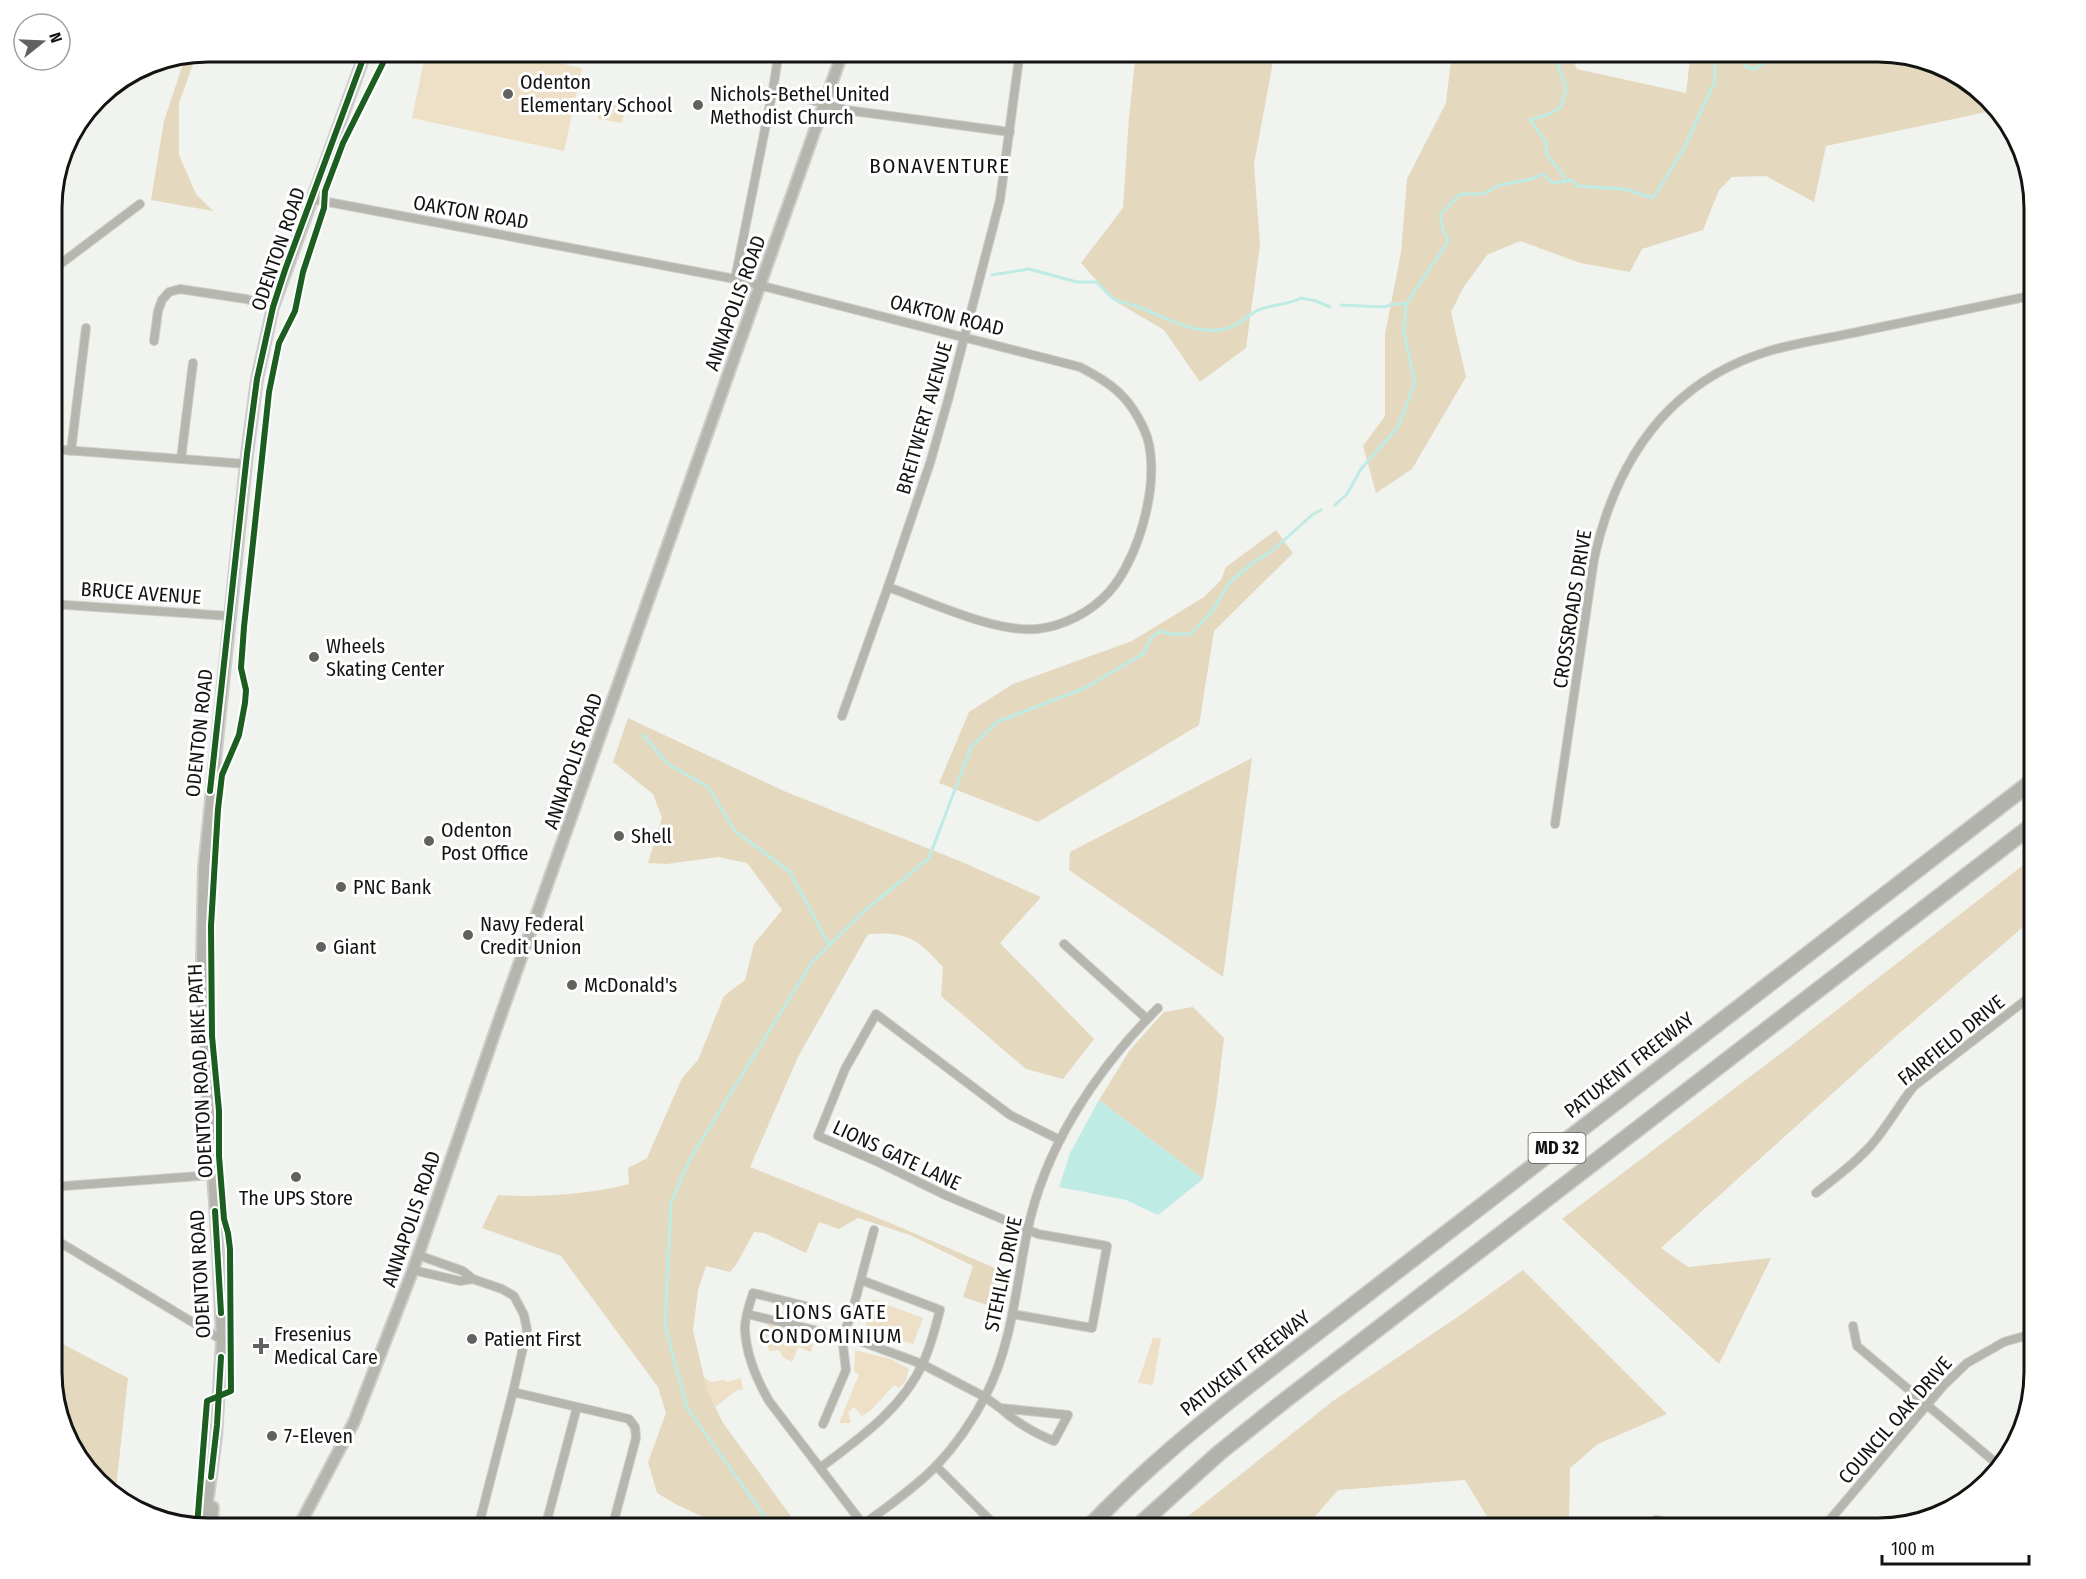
<svg xmlns="http://www.w3.org/2000/svg" width="2086" height="1579" font-family="'Fira Sans Condensed',sans-serif">
	<rect width="100%" height="100%" fill="#f1f3ef"/>
	<g fill="#ede0c6">
		<polygon points="426,51 504,51 582,68 564,151 412,118"/>
		<polygon points="601,103 625,107 622,123 598,119"/>
		<polygon points="872,1299 923,1318 913,1344 881,1334 866,1325"/>
		<polygon points="768,1323 815,1336 811,1352 798,1347 792,1362 783,1357 779,1350 769,1351 765,1334"/>
		<polygon points="1153,1338 1161,1338 1153,1385 1138,1383"/>
		<polygon points="855,1350 891,1359 909,1369 906,1380 899,1388 894,1385 871,1410 862,1416 854,1407 848,1412 851,1423 839,1423 859,1375 854,1371"/>
		<polygon points="704,1377 711,1382 723,1380 727,1382 741,1378 743,1390 737,1390 715,1407 707,1390"/>
	</g>
	<g fill="#e4d8be">
		<polygon points="1136,51 1275,51 1254,164 1260,245 1246,348 1200,382 1164,330 1115,301 1081,263 1123,208 1129,118"/>
		<polygon points="1452,51 1569,51 1577,69 1686,93 1691,51 1879,51 1929,59 1974,83 1996,110 1826,146 1814,202 1766,176 1732,177 1719,190 1703,230 1642,249 1630,272 1580,263 1520,241 1487,255 1463,288 1451,312 1466,377 1412,469 1376,493 1363,446 1385,416 1385,334 1401,253 1407,179 1446,103"/>
		<polygon points="197,53 179,103 179,155 196,194 213,211 151,200 164,121 186,55"/>
		<polygon points="1276,530 1293,553 1214,631 1199,725 1038,822 939,783 969,712 1013,684 1132,641 1204,597 1221,580 1226,567"/>
		<path d="M628,718l156,73 178,71 79,35 -41,46 94,96 -31,40 -37,-10 -85,-73 2,-29c-25,-28 -36,-36 -75,-33l-70,123 -48,110 145,58 109,47 -8,36 -33,-11 10,-31 -63,-31 -52,-17 -19,11 -20,-7 -13,31 -42,-20 -10,-1 -18,33 -6,7 -24,-6 -8,24 -5,41 14,59 16,33 67,92 6,13h-68l-51,-23 -20,-12 -9,-31 18,-49 -8,-26 -97,-131 -79,-28 16,-33c39,3 93,-1 131,-11l-1,-16 19,-10 35,-80 16,-18 26,-64 21,-16 9,-36 28,-34 -35,-47 -29,-6 -51,7 -19,-1 14,-45 -9,-24 -40,-32z"/>
		<polygon points="1252,758 1223,977 1069,870 1070,852"/>
		<polygon points="2035,856 2035,917 1895,1037 1661,1248 1688,1267 1771,1258 1719,1364 1562,1219 1788,1048"/>
		<polygon points="1193,1007 1224,1038 1216,1105 1203,1179 1099,1100 1130,1050 1164,1012"/>
		<polygon points="1523,1270 1667,1414 1598,1444 1570,1468 1569,1528 1494,1528 1465,1480 1338,1490 1305,1528 1180,1528 1181,1522 1333,1401 1459,1316"/>
		<polygon points="51,1338 128,1378 115,1497 67,1441 51,1382"/>
	</g>
	<polygon fill="#bfebe5" points="1099,1100 1203,1179 1158,1215 1126,1200 1059,1187 1070,1153"/>
	<g fill="none" stroke-linecap="round" stroke-linejoin="round">
		<g stroke="#bfebe5" stroke-width="3">
			<path d="M1528,51c6,7 19,13 29,11l9,26 -5,19 -12,7 -19,6 17,23c-6,16 17,25 19,39"/>
			<polyline points="1738,51 1746,67 1755,69 1764,63 1775,51"/>
			<polyline points="1854,51 1886,57 1896,54"/>
			<path d="M992,275l37,-6 48,13h20c5,5 11,13 17,17 6,4 15,4 22,7 29,10 56,30 89,23 14,-3 23,-15 36,-20 13,-5 28,-4 40,-11l15,3 14,6"/>
			<polyline points="1341,305 1385,307 1392,304 1406,304"/>
			<polyline points="1335,505 1347,494 1361,469 1398,427 1415,382 1404,333 1406,304 1449,240 1444,233 1440,215 1460,194 1483,194 1500,185 1532,179 1543,174 1553,183 1572,180 1577,186 1624,189 1653,198 1683,150 1715,81 1715,60 1722,51"/>
			<polyline points="643,735 668,764 708,787 735,831 790,872 829,945"/>
			<polyline points="773,1528 687,1408 665,1326 671,1202 690,1159 812,962 863,912 929,858 971,747 997,722 1085,688 1143,654 1152,637 1161,631 1169,634 1191,634 1213,610 1229,583 1251,564 1272,551 1312,515 1321,510"/>
		</g>
		<defs>
			<g id="street">
				<polyline points="773,89 846,110 1010,132"/>
				<path d="M312,199l423,80 345,88c31,16 49,29 64,62 20,43 -4,129 -35,163 -18,20 -45,34 -72,37 -42,4 -107,-27 -149,-42"/>
				<polyline points="51,271 140,204"/>
				<polyline points="735,279 773,89 779,51"/>
				<polyline points="154,341 158,311 162,300 169,292 180,289 246,299 273,307"/>
				<polyline points="51,449 246,464"/>
				<polyline points="71,451 86,328"/>
				<polyline points="181,459 193,363"/>
				<polyline points="51,604 229,616"/>
				<polyline points="842,716 888,587 930,463 948,400 1000,200 1020,51"/>
				<path d="M1555,824l39,-265c22,-99 73,-177 175,-208 30,-9 62,-13 93,-20 58,-12 115,-24 173,-36"/>
				<polyline points="1064,944 1147,1019"/>
				<polyline points="51,1187 213,1175"/>
				<path d="M1816,1193c20,-16 41,-31 57,-50 15,-18 26,-38 41,-57l121,-93"/>
				<polyline points="51,1237 222,1340"/>
				<polyline points="418,1255 463,1271 473,1279 502,1289 514,1296 524,1315 527,1330 513,1392 478,1528"/>
				<polyline points="413,1270 460,1281 473,1279"/>
				<path d="M817,1309l-64,-16c-3,11 -9,25 -8,37 1,25 12,50 24,71l96,126"/>
				<path d="M747,1314l113,27 62,23 63,33 15,11 68,7 -14,26c-20,-8 -38,-19 -54,-33"/>
				<polyline points="1012,1314 1092,1328 1107,1246 1038,1234 945,1195 878,1162 818,1136 845,1069 876,1014 1010,1115 1060,1140"/>
				<polyline points="1853,1326 1857,1346 2002,1468"/>
				<polyline points="513,1392 629,1419 635,1427 636,1438 612,1528"/>
				<polyline points="823,1424 846,1370 842,1337 851,1316 874,1230"/>
				<polyline points="936,1466 996,1526"/>
				<path d="M820,1468c40,-30 82,-59 103,-105 8,-17 12,-35 17,-53l-79,-30"/>
				<polyline points="1656,1520 1679,1525 1683,1528"/>
				<polyline points="545,1528 577,1407"/>
				<path d="M859,1528c26,-20 55,-39 78,-63 19,-20 36,-45 49,-70 26,-51 30,-108 41,-162 17,-86 70,-164 131,-225"/>
				<polyline points="1823,1528 1943,1386 1967,1363 2004,1342 2035,1333"/>
			</g>
			<g id="secondary">
				<polyline points="204,1528 216,1437 222,1340 218,1250 205,1052 202,957 204,867 247,454 257,379 273,307 366,51"/>
				<polyline points="212,1528 213,1507"/>
				<polyline points="298,1528 354,1422 413,1270 496,1029 843,51"/>
			</g>
			<g id="highway">
				<path d="M1088,1528c54,-57 115,-107 177,-155l770,-594"/>
				<polyline points="1136,1528 1219,1453 1284,1401 2035,823"/>
			</g>
		</defs>
		<use href="#street" stroke="#cdcecc" stroke-width="10"/>
		<use href="#secondary" stroke="#cdcecc" stroke-width="14"/>
		<use href="#highway" stroke="#cdcecc" stroke-width="18"/>
		<use href="#street" stroke="#b6b6af" stroke-width="8"/>
		<use href="#secondary" stroke="#b5b5ae" stroke-width="10"/>
		<use href="#highway" stroke="#b1b2ab" stroke-width="15"/>
		<defs>
			<g id="cycleway">
				<polyline points="210,791 247,454 257,379 273,307 285,270 366,51"/>
				<polyline points="215,1211 221,1313"/>
				<polyline points="211,1477 217,1425 221,1357"/>
				<polyline points="197,1526 207,1401 231,1391 230,1249 228,1233 224,1219 219,1156 219,1111 212,1036 211,926 218,809 222,775 239,735 245,703 246,690 241,668 244,627 269,392 279,343 295,311 303,272 324,208 325,191 343,143 389,51"/>
			</g>
		</defs>
		<use href="#cycleway" stroke="#fff" stroke-width="10"/>
		<use href="#cycleway" stroke="#1b5e20" stroke-width="6"/>
	</g>
	<g fill="#61625f" stroke="#fff" stroke-width="2">
		<circle cx="508" cy="94" r="6"/>
		<circle cx="698" cy="105" r="6"/>
		<circle cx="314" cy="657" r="6"/>
		<circle cx="619" cy="836" r="6"/>
		<circle cx="429" cy="841" r="6"/>
		<circle cx="341" cy="887" r="6"/>
		<circle cx="468" cy="935" r="6"/>
		<circle cx="321" cy="947" r="6"/>
		<circle cx="572" cy="985" r="6"/>
		<circle cx="296" cy="1177" r="6"/>
		<circle cx="472" cy="1339" r="6"/>
		<path d="M258 1337h6v6h6v6h-6v6h-6v-6h-6v-6h6z"/>
		<circle cx="272" cy="1436" r="6"/>
	</g>
	<g text-anchor="middle" stroke-width="6" stroke-linejoin="round" paint-order="stroke">
		<rect fill="#fff" stroke="#5a5a59" stroke-width="1.5" x="1528.5" y="1133" width="57" height="30" rx="4.5"/>
		<g font-size="18" font-weight="bold" fill="#131412">
			<text x="1557" y="1154">MD 32</text>
		</g>
		<g font-size="20" fill="#131412" stroke="#fff" text-anchor="start">
			<text x="520" y="89">Odenton<tspan x="520" dy="23">Elementary School</tspan></text>
			<text x="710" y="101">Nichols-Bethel United<tspan x="710" dy="23">Methodist Church</tspan></text>
			<text x="326" y="653">Wheels<tspan x="326" dy="23">Skating Center</tspan></text>
			<text x="441" y="837">Odenton<tspan x="441" dy="23">Post Office</tspan></text>
			<text x="631" y="843">Shell</text>
			<text x="353" y="894">PNC Bank</text>
			<text x="480" y="931">Navy Federal<tspan x="480" dy="23">Credit Union</tspan></text>
			<text x="333" y="954">Giant</text>
			<text x="584" y="992">McDonald's</text>
			<text x="296" y="1205" text-anchor="middle">The UPS Store</text>
			<text x="274" y="1341">Fresenius<tspan x="274" dy="23">Medical Care</tspan></text>
			<text x="484" y="1346">Patient First</text>
			<text x="284" y="1443">7-Eleven</text>
		</g>
		<g font-size="20" fill="#131412" stroke="#fff">
			<text transform="translate(471 212) rotate(10)" y="7">OAKTON ROAD</text>
			<text transform="translate(278 249) rotate(-71)" y="7">ODENTON ROAD</text>
			<text transform="translate(735 303) rotate(-70)" y="7">ANNAPOLIS ROAD</text>
			<text transform="translate(947 315) rotate(14)" y="7">OAKTON ROAD</text>
			<text transform="translate(924 418) rotate(-74)" y="7">BREITWERT AVENUE</text>
			<text transform="translate(141 593) rotate(4)" y="7">BRUCE AVENUE</text>
			<text transform="translate(1572 609) rotate(-81)" y="7">CROSSROADS DRIVE</text>
			<text transform="translate(199 733) rotate(-84)" y="7">ODENTON ROAD</text>
			<text transform="translate(573 761) rotate(-71)" y="7">ANNAPOLIS ROAD</text>
			<text transform="translate(1951 1040) rotate(-39)" y="7">FAIRFIELD DRIVE</text>
			<text transform="translate(1629 1065) rotate(-38)" y="7">PATUXENT FREEWAY</text>
			<text transform="translate(200 1071) rotate(-93)" y="7">ODENTON ROAD BIKE PATH</text>
			<text transform="translate(897 1155) rotate(25)" y="7">LIONS GATE LANE</text>
			<text transform="translate(411 1219) rotate(-71)" y="7">ANNAPOLIS ROAD</text>
			<text transform="translate(200 1274) rotate(-93)" y="7">ODENTON ROAD</text>
			<text transform="translate(1003 1274) rotate(-78)" y="7">STEHLIK DRIVE</text>
			<text transform="translate(1245 1363) rotate(-38)" y="7">PATUXENT FREEWAY</text>
			<text transform="translate(1895 1420) rotate(-49)" y="7">COUNCIL OAK DRIVE</text>
		</g>
		<g font-size="21" letter-spacing="1.5" fill="#131412" stroke="#fff">
			<text x="940" y="173">BONAVENTURE</text>
			<text x="831" y="1319">LIONS GATE<tspan x="831" dy="24">CONDOMINIUM</tspan></text>
		</g>
	</g>
	<path d="M0 0H2086V1579H0ZM208 62H1878A146 146 0 0 1 2024 208V1372A146 146 0 0 1 1878 1518H208A146 146 0 0 1 62 1372V208A146 146 0 0 1 208 62Z" fill="#fff" fill-rule="evenodd"/>
	<path fill="none" stroke="#131412" stroke-width="3" d="M208 62H1878A146 146 0 0 1 2024 208V1372A146 146 0 0 1 1878 1518H208A146 146 0 0 1 62 1372V208A146 146 0 0 1 208 62Z"/>
	<g transform="translate(42 42) rotate(72)"><circle r="28" fill="#ffffff" stroke="#a1a1a0" stroke-width="1.5"/>
	<path d="M0-4.5L10 22L0 15L-10 22Z" fill="#61625f"/>
	<text y="-9" font-size="16" font-weight="bold" text-anchor="middle" fill="#131412">N</text>
	</g>
	<path d="M1882 1555v9h147v-9" fill="none" stroke="#131412" stroke-width="3"/>
	<text x="1891" y="1555" font-size="18" fill="#131412" stroke="#ffffff" stroke-width="4.5" paint-order="stroke">100 m</text>
</svg>
